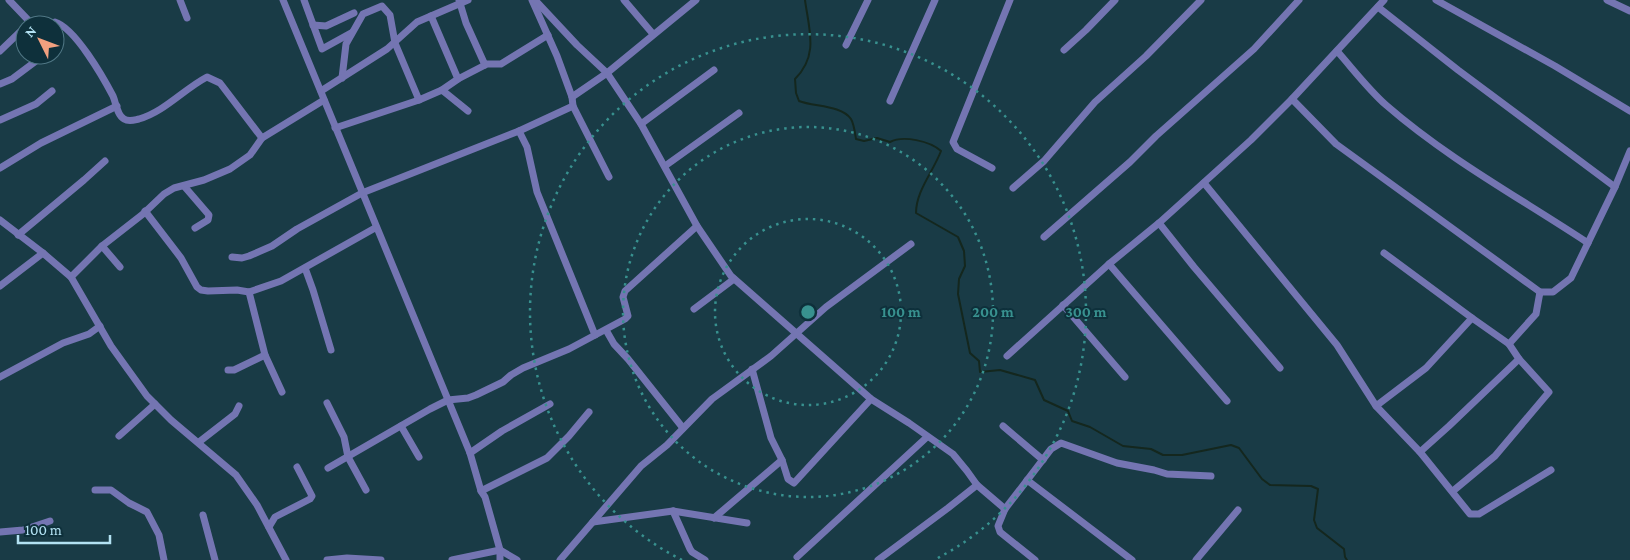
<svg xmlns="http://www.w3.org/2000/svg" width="1630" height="560" font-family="'Crimson Pro',serif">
	<rect width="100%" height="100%" fill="#193b46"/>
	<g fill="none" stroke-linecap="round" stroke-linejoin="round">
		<path stroke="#14271e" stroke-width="2" d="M805,0c4,30 14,55 -10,79l1,14 3,8c15,6 42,4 52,18 3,5 4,14 5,20l8,2 13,-3 13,4c13,-7 40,-1 51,9 -8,21 -25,40 -25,62l42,24 6,14 1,15 -6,13 -1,15 12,59 9,8 1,11 20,-2 35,10 9,20 24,11 4,10 18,6 33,19 28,3 12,6h19l49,-10 8,3 23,31 8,6 41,1 7,3 -4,31 3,8 27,21 1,8 2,3"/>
		<g stroke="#7475b2" stroke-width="7">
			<polyline points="9,0 30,22 36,25"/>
			<polyline points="180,0 187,18"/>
			<polyline points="283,0 470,453 481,491 485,497 500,550 500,560"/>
			<polyline points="304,0 322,49 351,33"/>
			<polyline points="459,0 466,23 485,65"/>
			<polyline points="532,0 557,56 572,97 573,106 609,177"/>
			<polyline points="535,0 577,45 607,73 641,124 697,226 731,276 871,399 909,423 953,454 967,471 977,485 1005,509 998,526 1000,532 1035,560"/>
			<polyline points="624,0 653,34"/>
			<polyline points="1436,0 1555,66 1630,111"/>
			<polyline points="1607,0 1630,11"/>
			<polyline points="1378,7 1458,70 1615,187"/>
			<polyline points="431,16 458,79 442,90"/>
			<path d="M45,25l10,-3c20,6 48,55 58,74 3,7 4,19 11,23 5,3 10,1 15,0 25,-7 45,-30 68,-42l13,6 42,55"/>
			<polyline points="313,25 326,26 354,13"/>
			<polyline points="846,45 868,0"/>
			<polyline points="1064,50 1086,30 1115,0"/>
			<polyline points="0,51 25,27"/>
			<path d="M1337,51c16,18 31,38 49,54 62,54 134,93 202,138"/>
			<polyline points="342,78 346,44 363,14 382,6 390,15 395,43 419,100"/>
			<polyline points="458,79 487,64 501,64 548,35"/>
			<polyline points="0,84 12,79 44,55"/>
			<polyline points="321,91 387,49 417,22 468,0"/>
			<polyline points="572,97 607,73 696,0"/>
			<polyline points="1292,99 1336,144 1540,292 1553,292 1571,278 1615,187 1630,151"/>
			<polyline points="890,101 935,0"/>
			<polyline points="0,120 36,104 52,91"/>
			<polyline points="641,124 714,70"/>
			<polyline points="335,128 419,100 442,90 468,111"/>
			<polyline points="519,131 527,147 537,192 595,335"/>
			<polyline points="665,166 739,113"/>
			<polyline points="0,168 41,143 117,106"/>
			<polyline points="992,168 957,149 953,142 1010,0"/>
			<polyline points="1204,183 1337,345 1376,406 1420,452 1470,514 1479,514 1551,470"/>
			<polyline points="184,186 209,215 208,220 195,228"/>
			<polyline points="1013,188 1044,161 1095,102 1146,56 1201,0"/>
			<polyline points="145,211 181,258 197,287 201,290 208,291 237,290 249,292 281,281 375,228"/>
			<polyline points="0,220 43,253 71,277 111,346 147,396 171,420 236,475 257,505 286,560"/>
			<polyline points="1159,223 1194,267 1280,368"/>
			<polyline points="18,235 84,180 105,161"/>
			<polyline points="1044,237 1130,162 1156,136 1254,49 1299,0"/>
			<polyline points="102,246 120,267"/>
			<polyline points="1384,253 1472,318"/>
			<polyline points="232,257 242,258 249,256 272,246 297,229 362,193 519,131 573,106"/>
			<polyline points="1109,264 1227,401"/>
			<polyline points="305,268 313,290 331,350"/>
			<polyline points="71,277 102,246 143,214 164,194 174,188 204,180 230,169 250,155 262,138 324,100"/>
			<polyline points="0,286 43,253"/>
			<polyline points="249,292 265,355 282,392"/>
			<polyline points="1063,305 1125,377"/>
			<polyline points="694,309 734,279"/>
			<polyline points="606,330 614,344 628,359 683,428"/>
			<polyline points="1007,356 1109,264 1159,223 1251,140 1292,99 1384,0"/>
			<polyline points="752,369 771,438 782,460 788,479 794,483 871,399"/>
			<polyline points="228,370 234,370 265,355"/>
			<polyline points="0,377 63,343 89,334 100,326"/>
			<polyline points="327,403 344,437 348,457 366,490"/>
			<polyline points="1376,406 1426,368 1472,318 1509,344 1536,314 1540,292"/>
			<polyline points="401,426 419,457"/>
			<polyline points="1003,426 1043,460"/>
			<polyline points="119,436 155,404"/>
			<polyline points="199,442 235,414 239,406"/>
			<polyline points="1420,452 1449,426 1519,359"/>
			<polyline points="470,453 502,431 550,404"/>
			<polyline points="328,468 430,409 448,400 468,398 476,395 503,382 511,375 523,368 569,349 625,319 628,316 623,297 625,291 697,226"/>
			<polyline points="1027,480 1132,560"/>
			<polyline points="95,490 111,490 129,503 147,512 159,535 164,560"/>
			<polyline points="481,491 547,458 569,436 589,412"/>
			<polyline points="1453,491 1495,456 1549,392 1519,359 1509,344"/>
			<polyline points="1005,509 1051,449 1061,443 1117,463 1154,470 1167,474 1211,476"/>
			<polyline points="673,511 690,549 692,552 705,560"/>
			<polyline points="203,515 215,560"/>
			<polyline points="714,518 782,460"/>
			<polyline points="593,522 673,511 747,523"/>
			<polyline points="269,527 275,517 310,499 312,496 297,467"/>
			<polyline points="0,532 23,530 50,521"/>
			<polyline points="797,557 927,437"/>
			<polyline points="327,560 347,558 381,560"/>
			<polyline points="452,560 500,550 517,560"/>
			<polyline points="560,560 641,466 667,445 712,399 771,356 826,307 911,244"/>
			<polyline points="878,560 948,508 977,485"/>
			<polyline points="1196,560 1238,510"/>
		</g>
	</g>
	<g fill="none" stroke="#38918f" stroke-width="2.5" stroke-dasharray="2.5 5">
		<circle cx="808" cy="312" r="93"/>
		<circle cx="808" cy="312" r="185"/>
		<path d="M682 560A278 278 0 1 1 934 560"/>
	</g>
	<circle cx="808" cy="312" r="8" fill="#38918f" stroke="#0e303b" stroke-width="2.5"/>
	<g font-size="15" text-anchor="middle" font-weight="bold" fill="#38918f" stroke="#0e303b" stroke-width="4" stroke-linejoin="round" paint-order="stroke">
		<text x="901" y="317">100 m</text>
		<text x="993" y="317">200 m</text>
		<text x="1086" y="317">300 m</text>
	</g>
	<g transform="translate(40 40) rotate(312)"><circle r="24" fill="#0e303b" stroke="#507785"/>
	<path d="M0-4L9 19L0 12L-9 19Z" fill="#f2a07f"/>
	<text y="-8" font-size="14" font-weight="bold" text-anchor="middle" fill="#b3e2f3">N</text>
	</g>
	<path d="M18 535v8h92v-8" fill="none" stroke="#b3e2f3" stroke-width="2.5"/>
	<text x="25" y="535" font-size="15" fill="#b3e2f3" stroke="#0e303b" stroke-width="4" paint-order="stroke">100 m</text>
</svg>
